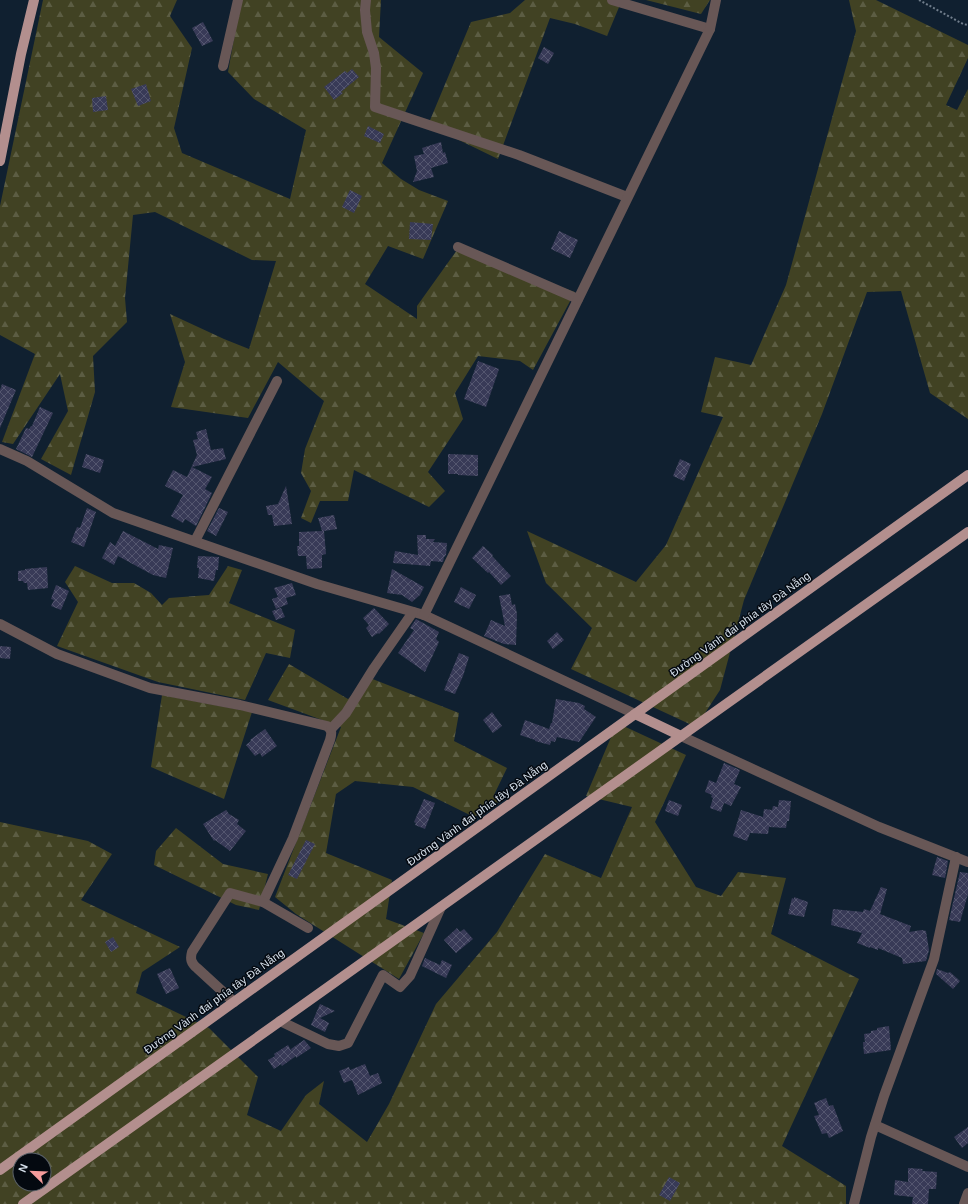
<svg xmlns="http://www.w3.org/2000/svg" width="968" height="1204" font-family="Helvetica,sans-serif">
	<defs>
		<pattern id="forest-firs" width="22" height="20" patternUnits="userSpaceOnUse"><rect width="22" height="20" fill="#414223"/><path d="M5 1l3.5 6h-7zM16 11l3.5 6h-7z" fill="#5c5d43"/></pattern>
		<pattern id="building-cross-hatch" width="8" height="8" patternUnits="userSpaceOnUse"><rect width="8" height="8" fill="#383a57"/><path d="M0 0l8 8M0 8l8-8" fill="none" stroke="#54566f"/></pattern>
	</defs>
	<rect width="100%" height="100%" fill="#102030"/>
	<g fill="url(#forest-firs)" fill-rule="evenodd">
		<polygon points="43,0 177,0 170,16 192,48 174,128 182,153 290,199 306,130 254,99 228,72 241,0 381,0 379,37 423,73 382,163 401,179 419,190 448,201 423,259 388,246 365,284 417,319 417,306 457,250 575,292 533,370 520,361 478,356 455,393 463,419 428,472 445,491 429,507 354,470 348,501 320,501 311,523 301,518 311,491 301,473 305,449 324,401 278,362 248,418 171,407 185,362 170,314 224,339 249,349 276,261 252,260 155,212 133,215 125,298 127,322 93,356 95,392 71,475 41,459 68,411 60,374 13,444 2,442 35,354 0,335 0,206"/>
		<polygon points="525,0 622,0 607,36 575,24 550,18 498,159 428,125 471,22 510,13"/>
		<polygon points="646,0 710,0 701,14"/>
		<polygon points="849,0 876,0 968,45 968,58 946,105 957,110 968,89 968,419 930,393 901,291 867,292 822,414 744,600 720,690 696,727 571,669 592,628 546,583 527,531 636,582 666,545 723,417 701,412 715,357 751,365 786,285 856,31"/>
		<polygon points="75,566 112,583 134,583 151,593 162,605 169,598 209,595 228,566 242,570 229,603 295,630 290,658 266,653 245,700 158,682 57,646 78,602 65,582"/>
		<polygon points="289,664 348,699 370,678 459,713 454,741 507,768 493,797 502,800 474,817 413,787 355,781 336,794 326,853 392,880 386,919 424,933 399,979 296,914 275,897 341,727 268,700"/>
		<polygon points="162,695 252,712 224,799 151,767"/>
		<path d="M617,723l69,32 -31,67 41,65 25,9 17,-24 48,6 -15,56 88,45 -77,167 64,40v18h-846v-382l88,19 24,13 -31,46 99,47 -38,25 -6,21 73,35 49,49 -11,38 34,16 25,-36 18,-14 -5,23 48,38 22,-38 47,-100 61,-72 48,-78 56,24 31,-71 -46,-11zM20,1160h24v24h-24z"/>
		<polygon points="176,828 223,864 268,874 259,910 236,905 154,865 156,851"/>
	</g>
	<g fill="url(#building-cross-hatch)">
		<polygon points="203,22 213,41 202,46 192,28"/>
		<polygon points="544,47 554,53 548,64 538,58"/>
		<polygon points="352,69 359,77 341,92 343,93 334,100 324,87 345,71 347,73"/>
		<polygon points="146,84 151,101 138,106 131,89"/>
		<polygon points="106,96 108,110 93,112 92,98"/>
		<polygon points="368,126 384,134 380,143 364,136"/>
		<polygon points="441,142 443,153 445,152 448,163 431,168 434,177 413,182 417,171 414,156 424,154 422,148"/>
		<polygon points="350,190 362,196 354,213 342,207"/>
		<polygon points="410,222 433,224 431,240 409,239"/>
		<polygon points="559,231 578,240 570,258 551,249"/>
		<polygon points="478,361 499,369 486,407 464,399"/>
		<polygon points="2,384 16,390 0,428 0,390"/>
		<polygon points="40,407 53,413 32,457 16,449 26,428 29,429 31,426 32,426"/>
		<polygon points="206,429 211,450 223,448 226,459 192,467 212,477 205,489 212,493 196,526 185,519 183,523 171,516 183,495 165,486 173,470 187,477 197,455 193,440 198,439 196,432"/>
		<polygon points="86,454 104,460 100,473 82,467"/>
		<polygon points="448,454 478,455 478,476 458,475 458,474 448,474"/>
		<polygon points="680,459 691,464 684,481 673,476"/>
		<polygon points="286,486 292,524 274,526 272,515 268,515 266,506 278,504"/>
		<polygon points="87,508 96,512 84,547 71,542 77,527 80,528"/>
		<polygon points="219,508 228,512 216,536 207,531"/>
		<polygon points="334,515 337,529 324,531 326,554 322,555 322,568 307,569 306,556 298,556 297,546 299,546 299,532 322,531 318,518"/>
		<polygon points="123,531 158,549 159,545 173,548 166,578 153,575 118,556 114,565 102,558 110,542 115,546"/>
		<polygon points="417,535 426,535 426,539 435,539 433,542 447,543 446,555 444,557 443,562 431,561 430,566 393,563 395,551 418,555"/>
		<polygon points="483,546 493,555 492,556 511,576 501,585 489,572 488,573 472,558"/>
		<polygon points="198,556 219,557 218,570 216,570 214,581 198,578 199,568 197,568"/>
		<polygon points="47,567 48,588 28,590 27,583 24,583 23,581 18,581 18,571 25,570 25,569"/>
		<polygon points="392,569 424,587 420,595 412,602 402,595 387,593"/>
		<polygon points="292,583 296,595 286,598 288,604 276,609 272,599 278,597 274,588"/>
		<polygon points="56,585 69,591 61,610 51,606 54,600 51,599"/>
		<polygon points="461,587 476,595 469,609 454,602"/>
		<polygon points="510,594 512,605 515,604 517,614 516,645 504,644 484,636 491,620 505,626 499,596"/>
		<polygon points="281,608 285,617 276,620 272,611"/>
		<polygon points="374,608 389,624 379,634 378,633 372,637 366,628 369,625 363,618"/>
		<polygon points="416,619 439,632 436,639 439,642 425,672 398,653 414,630 410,628"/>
		<polygon points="557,632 564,640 553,649 547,641"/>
		<polygon points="0,646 11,647 10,659 0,658"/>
		<polygon points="459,653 469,657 463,676 455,694 444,690"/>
		<polygon points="556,699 579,703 585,706 584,709 596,717 579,742 557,737 555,742 551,741 550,745 535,741 535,740 520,735 525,720 549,729 551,723 552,723"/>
		<polygon points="492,712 502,726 493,733 483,720"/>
		<polygon points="265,729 277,746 262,757 260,753 255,756 246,745 251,741 250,740"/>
		<polygon points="724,763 740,770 734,784 741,787 731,806 724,803 721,812 710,808 713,798 711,797 712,795 705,792 709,780 716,783"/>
		<polygon points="424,799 435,803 425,829 415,825 416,823 414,822"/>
		<polygon points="669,800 682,805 678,816 665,811"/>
		<polygon points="779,800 791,801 789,821 787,821 786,828 769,827 768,834 750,833 747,841 733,836 741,810 763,817 764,809 772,810 773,806 778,807"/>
		<polygon points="226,810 229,814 239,820 237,824 246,831 230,851 215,840 214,841 203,824"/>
		<polygon points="306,840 315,844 297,879 288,875"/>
		<polygon points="937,857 948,861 945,878 932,875"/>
		<polygon points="960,872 968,873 968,894 960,922 949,920"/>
		<polygon points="881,887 887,889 880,914 911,926 909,932 922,930 926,931 929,950 926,961 903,964 902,958 878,948 878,950 870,947 870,948 857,943 862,933 831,925 833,909 863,912 864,909 870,911"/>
		<polygon points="794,897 808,902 804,917 788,914 792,898 794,899"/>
		<polygon points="457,928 460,932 464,929 473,939 456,953 444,940"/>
		<polygon points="113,937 119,947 111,952 105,942"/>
		<polygon points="425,958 440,965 442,960 452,965 446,978 422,966"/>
		<polygon points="170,968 179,988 166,994 157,974"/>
		<polygon points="937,969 948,973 950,972 960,981 953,989 936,974"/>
		<polygon points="320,1004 335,1011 320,1018 329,1023 325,1032 311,1025"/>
		<polygon points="889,1026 891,1050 864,1054 863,1042 865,1042 864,1034 871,1033 871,1031 877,1030 877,1028"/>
		<polygon points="304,1040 311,1048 296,1058 296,1056 282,1066 281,1064 274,1069 268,1060 275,1056 274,1054 288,1045 292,1052 291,1049"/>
		<polygon points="365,1064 370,1076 378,1073 382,1083 358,1095 352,1080 344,1083 339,1071 349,1067 350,1070"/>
		<polygon points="826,1098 829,1106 833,1105 843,1131 829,1138 827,1133 822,1134 814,1116 819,1115 814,1103"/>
		<polygon points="968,1127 968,1143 962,1148 954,1137"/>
		<polygon points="908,1168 923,1169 922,1171 937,1172 936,1189 929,1189 928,1204 912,1204 913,1197 894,1195 895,1180 908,1182"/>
		<polygon points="669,1177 680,1183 670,1201 659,1195"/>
	</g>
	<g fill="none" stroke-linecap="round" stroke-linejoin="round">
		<polyline stroke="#717e8c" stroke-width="2" stroke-dasharray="2 2" stroke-linecap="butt" points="919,0 963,24 968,25"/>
		<g stroke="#685756" stroke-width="10">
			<polyline points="366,0 365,10 367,32 374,53 376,68 375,107 519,155 627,197"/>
			<polyline points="612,0 710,29"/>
			<polyline points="223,66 238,0"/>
			<polyline points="458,247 578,299"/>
			<polyline points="0,449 27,461 113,513 317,584 424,615 635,714"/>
			<polyline points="195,541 277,381"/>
			<polyline points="424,615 710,29 716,0"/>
			<path d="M0,624l57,30 93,34 90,17 87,21c5,4 5,7 3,14l-37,98 -30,64"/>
			<polyline points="331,729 346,713 374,668 413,612"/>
			<polyline points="681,736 879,827 968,862"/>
			<path d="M234,1002l-37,-34c-6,-5 -7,-9 -5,-16l38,-59 33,9 45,26"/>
			<polyline points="280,1021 328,1044 339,1046 348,1043 383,975 400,987 410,976 441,907"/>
			<polyline points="875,1125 968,1167"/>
			<polyline points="854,1204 871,1137 884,1096 934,959 956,857"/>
			<polyline points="964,1204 968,1193"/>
		</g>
		<g stroke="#b38f8e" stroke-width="10">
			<polyline points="0,161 21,54 34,0"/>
			<polyline points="635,714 681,736"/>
			<polyline points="0,1170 968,475"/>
			<polyline points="23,1204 968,532"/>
		</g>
	</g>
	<g text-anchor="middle" stroke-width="3" stroke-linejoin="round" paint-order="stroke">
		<g font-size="11" fill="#d8e2ed" stroke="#040910">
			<text transform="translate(740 624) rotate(-36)" y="4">Đường Vành đai phía tây Đà Nẵng</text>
			<text transform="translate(477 813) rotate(-36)" y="4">Đường Vành đai phía tây Đà Nẵng</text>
			<text transform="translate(214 1001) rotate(-36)" y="4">Đường Vành đai phía tây Đà Nẵng</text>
		</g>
	</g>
	<g transform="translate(32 1172) rotate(293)"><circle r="19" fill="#040910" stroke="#596068"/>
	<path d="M0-3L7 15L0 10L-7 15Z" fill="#f59b9b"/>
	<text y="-6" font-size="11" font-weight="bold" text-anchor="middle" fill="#d8e2ed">N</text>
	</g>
</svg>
